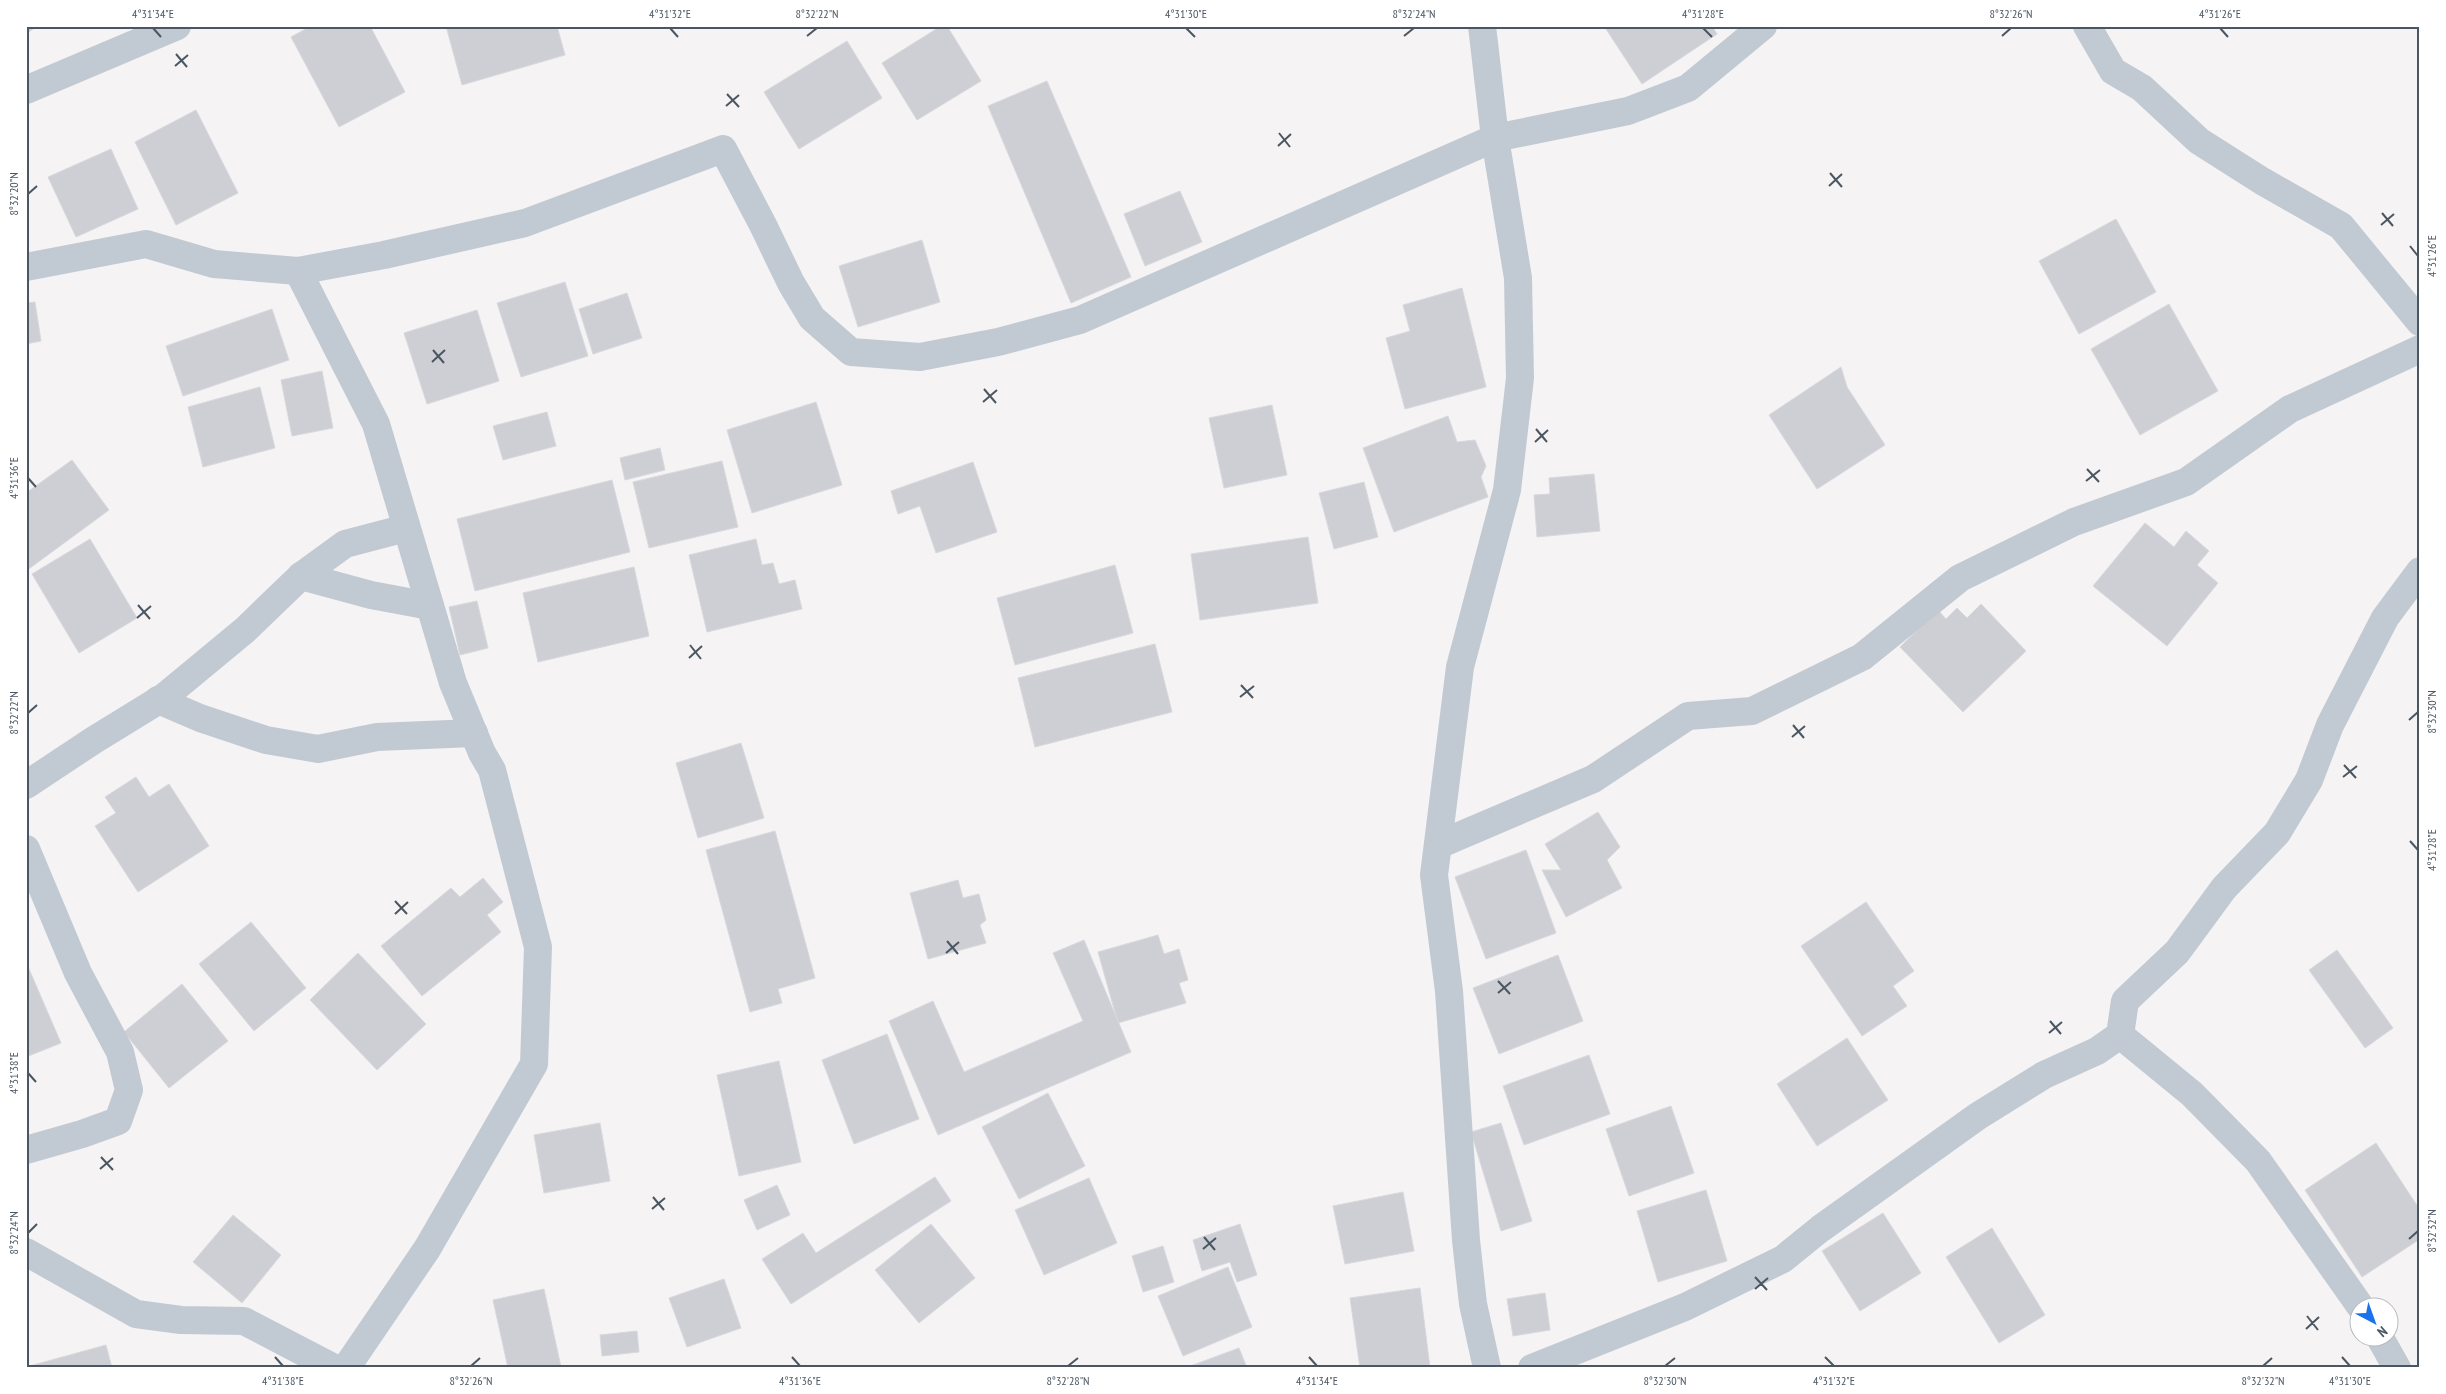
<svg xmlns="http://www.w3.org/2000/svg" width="2446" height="1394" font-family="'PT Sans Narrow',sans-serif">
	<rect width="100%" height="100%" fill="#f5f3f3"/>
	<g fill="#cdcfd5" stroke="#d7d9de">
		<polygon points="26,26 37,26 26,34"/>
		<polygon points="311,26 370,26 405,92 339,127 291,37"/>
		<polygon points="446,26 557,26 565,55 462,85"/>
		<polygon points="941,26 947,26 981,81 917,120 882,63"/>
		<polygon points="1604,26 1712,26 1717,34 1642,84"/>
		<polygon points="847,41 882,98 799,149 764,92"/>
		<polygon points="1047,81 1131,277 1071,303 988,106"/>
		<polygon points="196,110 238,193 176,225 135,142"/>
		<polygon points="111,149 138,209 76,237 48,177"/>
		<polygon points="1180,191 1202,242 1145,266 1124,214"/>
		<polygon points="2116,219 2156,292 2079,334 2039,261"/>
		<polygon points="922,240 940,302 858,327 839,266"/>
		<polygon points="565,282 588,356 521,377 497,303"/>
		<polygon points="1462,288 1486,387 1405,409 1386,338 1410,331 1403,305"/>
		<polygon points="627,293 642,338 593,354 579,309"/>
		<polygon points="35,302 41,341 26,344 26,303"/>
		<polygon points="2169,304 2218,391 2140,435 2091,349"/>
		<polygon points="272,309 289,360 183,396 166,346"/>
		<polygon points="477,310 499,381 427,404 404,333"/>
		<polygon points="1841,367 1847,387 1885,445 1817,489 1769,415"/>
		<polygon points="322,371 333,428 292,436 281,380"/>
		<polygon points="260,387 275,448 203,467 188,407"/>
		<polygon points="816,402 842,485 752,513 727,430"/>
		<polygon points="1272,405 1287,475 1224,488 1209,418"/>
		<polygon points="547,412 556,446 503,460 493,426"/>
		<polygon points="1448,416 1457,442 1475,440 1486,466 1481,477 1488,497 1394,532 1363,448"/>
		<polygon points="660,448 665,470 625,480 620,458"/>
		<polygon points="72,460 109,510 26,571 26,529 29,527 26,524 26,493"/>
		<polygon points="722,461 738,527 649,548 633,482"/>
		<polygon points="973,462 997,532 936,553 920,506 898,514 891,491"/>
		<polygon points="1594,474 1600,531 1537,537 1534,495 1550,494 1549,478"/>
		<polygon points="612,480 630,552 475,591 457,519"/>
		<polygon points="1364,482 1378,537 1334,549 1319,493"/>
		<polygon points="2145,523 2174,547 2186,531 2209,551 2197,565 2218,583 2167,646 2093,586"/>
		<polygon points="1308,537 1318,603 1200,620 1191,554"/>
		<polygon points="90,539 137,618 79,653 32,574"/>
		<polygon points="756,539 762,565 773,563 779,584 795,580 802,609 707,632 689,555"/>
		<polygon points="1115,565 1133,633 1015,665 997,598"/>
		<polygon points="634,567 649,636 538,662 523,593"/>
		<polygon points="477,601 488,648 460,655 449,607"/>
		<polygon points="1981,604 2026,651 1963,712 1900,647 1938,610 1946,619 1957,608 1967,618"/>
		<polygon points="1155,644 1172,712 1035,747 1018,678"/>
		<polygon points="741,743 764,818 698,838 676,763"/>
		<polygon points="136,777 149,797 169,784 209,846 138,892 95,826 116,813 105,797"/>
		<polygon points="1598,812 1620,847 1607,860 1622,888 1566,917 1542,870 1561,870 1545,844"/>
		<polygon points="775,831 815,978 778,989 782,1003 750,1012 706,850"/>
		<polygon points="1526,850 1556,933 1486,959 1455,877"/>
		<polygon points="483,878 503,902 487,915 501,932 422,996 381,946 451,888 460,897"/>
		<polygon points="958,880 963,898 979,894 986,920 980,925 986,943 928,959 910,893"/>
		<polygon points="1866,902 1914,971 1893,986 1907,1006 1862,1036 1801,946"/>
		<polygon points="251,922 306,988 254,1031 199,964"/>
		<polygon points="1158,935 1164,954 1179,949 1188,980 1179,983 1186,1003 1118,1023 1098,952"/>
		<polygon points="1084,940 1131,1052 938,1135 889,1021 933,1001 964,1072 1083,1021 1053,953"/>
		<polygon points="2337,950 2393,1028 2365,1048 2309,970"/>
		<polygon points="358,953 426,1024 377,1070 310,1000"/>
		<polygon points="1558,955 1583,1021 1499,1054 1473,988"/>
		<polygon points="26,962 61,1043 26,1057"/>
		<polygon points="182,984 228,1041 169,1088 124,1032"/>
		<polygon points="887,1034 919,1119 854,1144 822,1060"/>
		<polygon points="1847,1038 1888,1100 1817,1146 1777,1084"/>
		<polygon points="1589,1055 1610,1114 1524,1145 1503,1086"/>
		<polygon points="779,1061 801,1162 739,1176 717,1075"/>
		<polygon points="1048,1093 1085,1166 1019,1199 982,1127"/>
		<polygon points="1671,1106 1694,1173 1629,1196 1606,1129"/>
		<polygon points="600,1123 610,1181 544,1193 534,1135"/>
		<polygon points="1501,1123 1532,1221 1501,1231 1471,1132"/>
		<polygon points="2376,1143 2420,1210 2420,1239 2362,1277 2305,1190"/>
		<polygon points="935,1177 951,1201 791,1304 762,1259 803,1233 816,1253"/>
		<polygon points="1089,1178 1117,1243 1044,1275 1015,1210"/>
		<polygon points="777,1185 790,1215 757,1230 744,1200"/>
		<polygon points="1706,1190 1727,1261 1658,1282 1637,1211"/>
		<polygon points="1403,1192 1414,1251 1345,1264 1333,1206"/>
		<polygon points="1883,1213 1921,1273 1860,1311 1822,1251"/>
		<polygon points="233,1215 281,1255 242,1303 193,1262"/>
		<polygon points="931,1224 975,1278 919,1323 875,1270"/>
		<polygon points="1240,1224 1257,1275 1237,1282 1230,1262 1202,1271 1193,1240"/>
		<polygon points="1992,1228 2045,1315 1999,1343 1946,1257"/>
		<polygon points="1163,1246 1174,1282 1143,1292 1132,1256"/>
		<polygon points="1228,1267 1252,1327 1183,1356 1158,1296"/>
		<polygon points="724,1279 741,1328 687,1347 669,1298"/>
		<polygon points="1420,1288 1430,1368 1360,1368 1350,1298"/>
		<polygon points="544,1289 561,1367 508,1368 493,1300"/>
		<polygon points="1545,1293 1550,1330 1513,1336 1507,1299"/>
		<polygon points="637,1331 639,1352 602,1356 600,1335"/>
		<polygon points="106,1345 112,1368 26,1368 26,1367"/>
		<polygon points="1239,1348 1247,1368 1185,1368"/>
	</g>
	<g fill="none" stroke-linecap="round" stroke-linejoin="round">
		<g stroke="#c1cad2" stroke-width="28">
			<polyline points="1482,26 1495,138 1518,278 1520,378 1507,490 1460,667 1434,875 1449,991 1466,1240 1473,1304 1487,1368"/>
			<polyline points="2087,26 2113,71 2142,88 2199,141 2262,181 2341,226 2420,322"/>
			<polyline points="26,90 177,26"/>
			<polyline points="26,267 146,244 214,264 298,271 384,255 525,223 723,149 763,225 791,283 812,318 851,352 920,357 998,342 1080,320 1495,138 1628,111 1688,88 1763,26"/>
			<polyline points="298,271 376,424 453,683 482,753 492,770 538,947 534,1064 427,1249 346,1368"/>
			<polyline points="301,576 371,595 430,606"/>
			<polyline points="158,700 200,718 266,740 318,749 377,737 474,733"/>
			<polyline points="26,785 94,740 164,697 245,630 301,576 345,544 406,528"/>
			<polyline points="1438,845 1593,779 1688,716 1752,711 1862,657 1960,578 2074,522 2186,482 2290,409 2420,349"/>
			<polyline points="26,849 78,973 120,1052 129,1090 118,1121 82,1134 26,1150"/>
			<polyline points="2120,1035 2192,1094 2258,1161 2360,1306"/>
			<polyline points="26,1252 136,1314 181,1320 244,1321 334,1368"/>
			<polyline points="2379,1336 2397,1368"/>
			<polyline points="1532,1368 1685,1307 1783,1259 1820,1229 1978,1116 2044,1075 2097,1051 2120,1035 2125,1001 2177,952 2224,888 2277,833 2309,780 2330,725 2385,618 2420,571"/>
		</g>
	</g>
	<path fill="none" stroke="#4a5661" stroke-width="2" d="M153,28l8,9M670,28l8,9M1186,28l9,9M1703,28l9,9M2220,28l8,9M807,36l10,-8M1404,36l10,-8M2002,36l9,-8M176,54l11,13M175,66l13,-11M727,94l12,13M726,106l13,-11M1279,133l11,14M1278,146l13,-12M1830,173l12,14M1829,186l13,-12M28,194l9,-8M2382,213l11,13M2381,225l13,-11M2410,246l8,10M433,350l11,13M432,362l13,-12M984,389l12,14M983,402l14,-12M1536,429l11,13M1535,442l13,-12M2087,469l12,13M28,478l8,9M2086,481l14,-11M138,605l12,14M137,618l14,-12M690,645l11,14M689,658l13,-12M1241,685l12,13M1240,697l14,-11M28,713l9,-8M2409,720l9,-8M1793,725l11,13M1792,737l13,-11M2344,765l12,13M2343,777l14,-11M2410,841l8,9M395,901l12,13M395,914l13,-12M947,941l11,13M946,953l13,-11M1498,981l12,13M1498,993l13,-11M2050,1021l11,13M2049,1033l13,-11M28,1073l8,9M101,1157l12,13M100,1169l13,-11M653,1197l11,13M652,1209l13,-11M28,1233l9,-9M1204,1237l11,13M2409,1239l9,-8M1203,1249l13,-11M1755,1277l12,13M1755,1289l13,-11M2307,1316l11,14M2306,1329l13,-12M275,1357l8,9M792,1357l8,9M1309,1357l8,9M1825,1357l9,9M2342,1357l8,9M471,1366l9,-8M1068,1366l10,-8M1665,1366l10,-8M2263,1366l9,-8"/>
	<rect width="2446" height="1394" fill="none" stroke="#ffffff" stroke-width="55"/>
	<g transform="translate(2374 1322) rotate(139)"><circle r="24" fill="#ffffff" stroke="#b7bbc0"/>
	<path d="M0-4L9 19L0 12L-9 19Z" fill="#1a73e8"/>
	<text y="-8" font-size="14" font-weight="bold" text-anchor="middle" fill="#4a5661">N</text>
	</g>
	<rect x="28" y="28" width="2390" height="1338" fill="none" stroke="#4a5661" stroke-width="2"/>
	<g font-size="12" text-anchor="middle" fill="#4a5661">
		<text x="153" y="18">4°31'34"E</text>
		<text x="670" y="18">4°31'32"E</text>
		<text x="817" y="18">8°32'22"N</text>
		<text x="1186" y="18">4°31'30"E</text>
		<text x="1414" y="18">8°32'24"N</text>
		<text x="1703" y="18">4°31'28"E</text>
		<text x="2011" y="18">8°32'26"N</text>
		<text x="2220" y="18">4°31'26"E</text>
		<text transform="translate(14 194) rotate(-90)" y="4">8°32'20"N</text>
		<text transform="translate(2432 256) rotate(-90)" y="4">4°31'26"E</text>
		<text transform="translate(14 478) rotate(-90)" y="4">4°31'36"E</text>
		<text transform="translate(2432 712) rotate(-90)" y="4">8°32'30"N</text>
		<text transform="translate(14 713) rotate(-90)" y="4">8°32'22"N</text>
		<text transform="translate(2432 850) rotate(-90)" y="4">4°31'28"E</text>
		<text transform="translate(14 1073) rotate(-90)" y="4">4°31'38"E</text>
		<text transform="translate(2432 1231) rotate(-90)" y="4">8°32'32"N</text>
		<text transform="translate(14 1233) rotate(-90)" y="4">8°32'24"N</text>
		<text x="283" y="1385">4°31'38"E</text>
		<text x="471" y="1385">8°32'26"N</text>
		<text x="800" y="1385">4°31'36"E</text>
		<text x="1068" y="1385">8°32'28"N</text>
		<text x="1317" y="1385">4°31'34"E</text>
		<text x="1665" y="1385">8°32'30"N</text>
		<text x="1834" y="1385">4°31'32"E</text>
		<text x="2263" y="1385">8°32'32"N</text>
		<text x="2350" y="1385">4°31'30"E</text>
	</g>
</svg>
